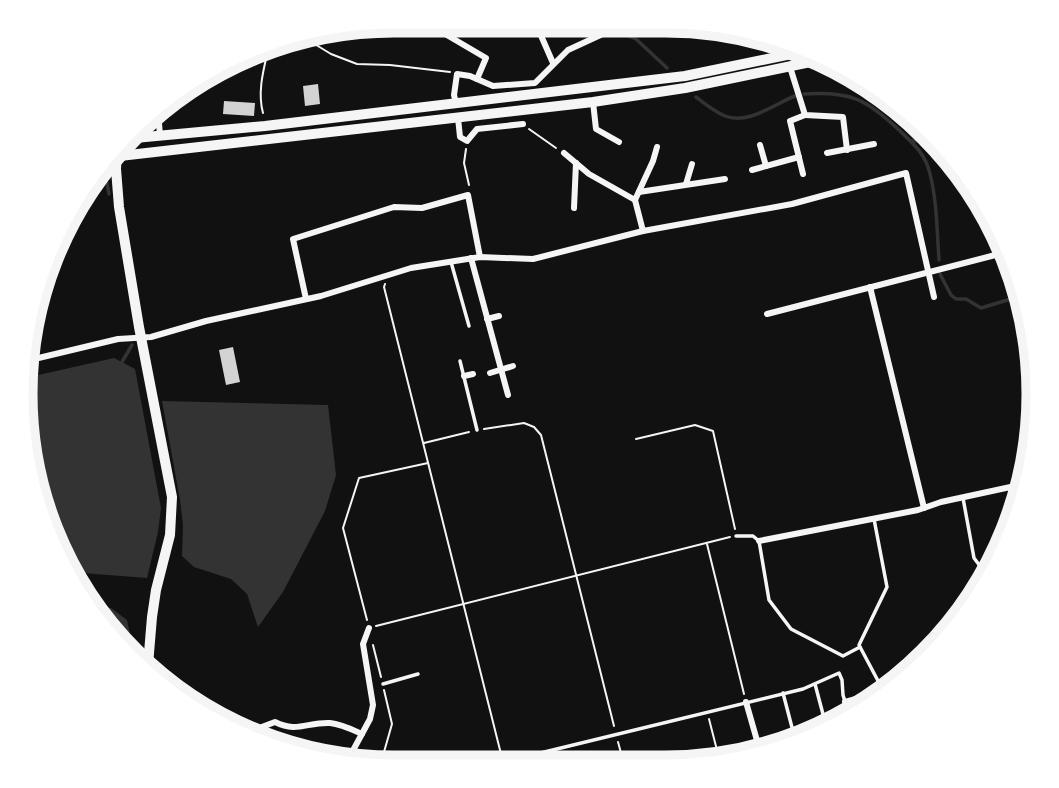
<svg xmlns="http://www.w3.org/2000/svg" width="1059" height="788" font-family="'Fira Sans Condensed',sans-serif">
	<rect width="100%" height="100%" fill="#111"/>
	<g fill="#333">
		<polygon points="114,358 135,369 161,508 158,532 147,578 70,572 49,536 22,419 25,378"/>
		<polygon points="162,401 328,405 336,475 325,511 283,592 258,627 247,594 231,579 194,567 182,556 183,525 180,500"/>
		<polygon points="90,608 111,608 127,620 134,653 98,621"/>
	</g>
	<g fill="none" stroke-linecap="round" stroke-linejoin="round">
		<g stroke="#333" stroke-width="3.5">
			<polyline points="604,22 607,28"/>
			<polyline points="614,30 636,39 667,68"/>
			<path d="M804,94c47,-3 62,5 96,37 14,13 26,24 30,43 7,27 7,58 9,86"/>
			<path d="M696,97c9,7 19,15 29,19 24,9 49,-12 70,-20"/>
			<polyline points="912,141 933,141"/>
			<polyline points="107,183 109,194"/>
			<polyline points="940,274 951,295 956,299 966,299 981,308 1014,298 1025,296"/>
			<polyline points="122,362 132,345"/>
		</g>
	</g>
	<g fill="#d3d3d3">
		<polygon points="318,84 320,104 305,106 303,86"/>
		<polygon points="224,101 255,103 254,116 223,114"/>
		<polygon points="233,347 240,382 226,385 219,350"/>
	</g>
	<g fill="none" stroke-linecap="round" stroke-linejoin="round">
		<g stroke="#f5f5f5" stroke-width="2">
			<polyline points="308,40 331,54 357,64 390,65 450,72"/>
			<path d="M263,113c-6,-22 1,-45 6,-67"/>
			<polyline points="529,129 556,148"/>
			<polyline points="466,149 464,163 469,185"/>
			<polyline points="385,284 384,287 501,754"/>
			<polyline points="484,429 524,423 534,427 541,435 614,726"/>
			<polyline points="636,439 695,425 713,431 735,529"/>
			<polyline points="424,443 469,432"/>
			<polyline points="707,544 744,694"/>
			<polyline points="367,620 343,528 359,478 428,463"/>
			<polyline points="376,626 730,537"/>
			<polyline points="373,645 381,677"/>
			<polyline points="709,719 720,762"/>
			<polyline points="618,742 624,764"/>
			<polyline points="380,766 392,724 384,690"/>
		</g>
		<g stroke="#f5f5f5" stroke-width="3.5">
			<polyline points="451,262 469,326"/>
			<polyline points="460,361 477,430"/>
			<polyline points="963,498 974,558 989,578"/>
			<polyline points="874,519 887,587 859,645 885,694"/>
			<polyline points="736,536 753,536 759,541 769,600 791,629 843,656 860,647"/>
			<polyline points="383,684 418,674"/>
			<polyline points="815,684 824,718"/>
			<polyline points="783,693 795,739"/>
			<polyline points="491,765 803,689 839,673 842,680 843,695 849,715"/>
		</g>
		<g stroke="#f5f5f5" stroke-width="6">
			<polyline points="423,21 486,58 477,79"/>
			<polyline points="533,21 536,28 539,31 553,63"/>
			<polyline points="444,33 451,21"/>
			<polyline points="297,34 301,37"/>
			<polyline points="790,67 805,115 843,117 847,150"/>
			<polyline points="593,102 596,129 619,142"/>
			<polyline points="456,103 454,95 457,74 470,76 493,86 535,83 568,50 607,32 611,28 608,22"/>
			<polyline points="160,108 158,110 160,136"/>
			<polyline points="458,118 460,137 467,141 477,129 523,124"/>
			<polyline points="760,145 766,166"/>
			<polyline points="564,153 589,174 635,200"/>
			<polyline points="827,153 874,144"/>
			<polyline points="752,170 799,157"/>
			<polyline points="803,174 790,121 805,115"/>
			<polyline points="686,184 692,164"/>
			<polyline points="639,192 725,179"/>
			<polyline points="574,208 576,163"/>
			<polyline points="643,231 635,200 653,161 657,147"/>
			<polyline points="471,258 508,395"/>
			<polyline points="870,287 924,508"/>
			<polyline points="306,299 293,239 394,207 422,208 468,195 480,257"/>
			<polyline points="767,314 1003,253"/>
			<polyline points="487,319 499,316"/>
			<polyline points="26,361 118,339 151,337 206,321 321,296 411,268 480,257 533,259 643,231 792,204 906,173 934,297"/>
			<polyline points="490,373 513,366"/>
			<polyline points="464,376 473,374"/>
			<polyline points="759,541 918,510 941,502 1020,485"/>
			<polyline points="746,702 760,751"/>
			<polyline points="845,702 856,699"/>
			<path d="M246,733l29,-11c22,11 32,0 55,1 11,1 21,6 32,11"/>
			<polyline points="342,762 350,756 370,719 373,705 363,644 369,628"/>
		</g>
		<polyline stroke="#f5f5f5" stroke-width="10" points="117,149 116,169 119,207 139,327 172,497 170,535 156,590 152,617 148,665"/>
		<g stroke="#f5f5f5" stroke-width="10">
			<polyline points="124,139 265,126 685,76 801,52"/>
			<polyline points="111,157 593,102 685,88 820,60"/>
		</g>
	</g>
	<path d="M0 0H1059V788H0ZM394 33H665A361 361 0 0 1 1026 394V394A361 361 0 0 1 665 755H394A361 361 0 0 1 33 394V394A361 361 0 0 1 394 33Z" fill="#fff" fill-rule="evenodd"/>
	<path fill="none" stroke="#f5f5f5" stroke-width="9" d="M394 33H665A361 361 0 0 1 1026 394V394A361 361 0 0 1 665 755H394A361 361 0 0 1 33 394V394A361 361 0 0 1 394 33Z"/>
</svg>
